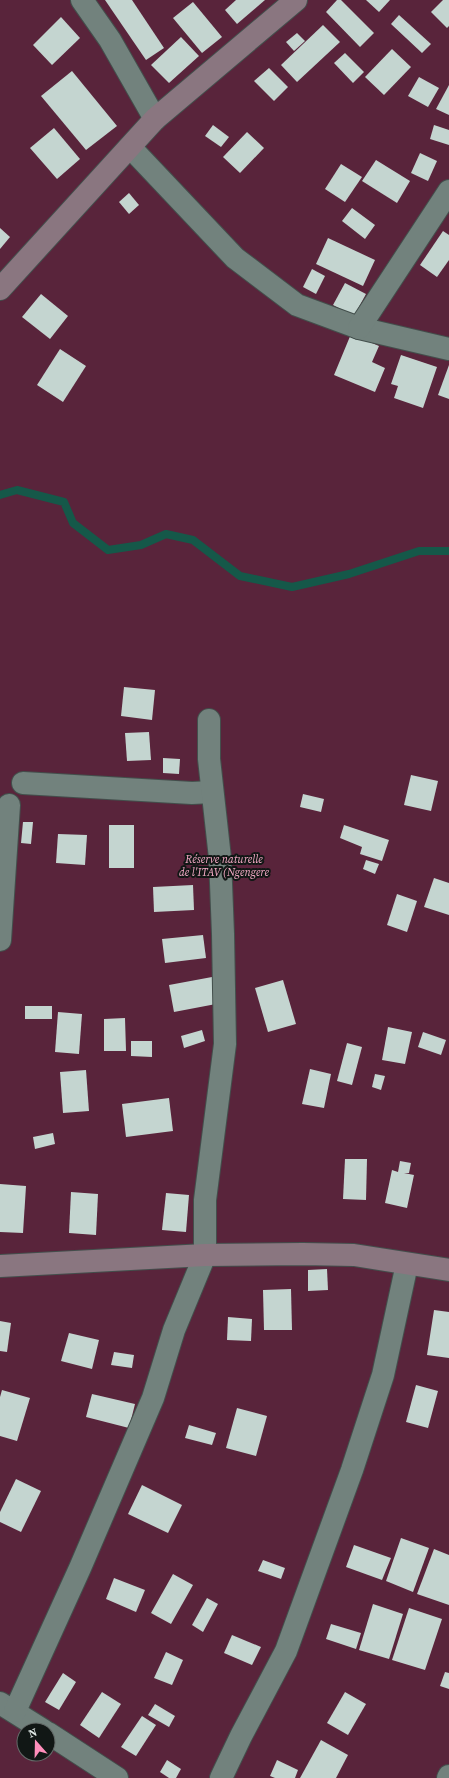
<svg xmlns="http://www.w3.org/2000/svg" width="449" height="1778" font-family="'Source Serif 4',serif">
	<rect width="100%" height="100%" fill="#23312d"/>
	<path fill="#59243b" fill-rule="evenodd" d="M0,0h449v1778h-449zM24,1730h24v24h-24z"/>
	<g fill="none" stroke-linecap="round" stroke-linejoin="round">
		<polyline stroke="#155849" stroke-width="8" points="0,495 17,490 64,502 73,523 108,550 141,545 166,534 193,540 240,576 292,587 349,574 419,551 449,551"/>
	</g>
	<g fill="#c4d5d0">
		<polygon points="105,0 132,0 164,48 146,60"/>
		<polygon points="236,0 265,0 237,24 225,10"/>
		<polygon points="337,0 341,0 374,33 360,47 326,12"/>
		<polygon points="366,0 390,0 379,12"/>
		<polygon points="443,0 449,0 449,26 447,28 431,12"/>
		<polygon points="193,2 222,37 202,53 173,18"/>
		<polygon points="399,15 431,44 422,53 391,24"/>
		<polygon points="61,17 80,38 52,65 33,45"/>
		<polygon points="323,25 340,42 297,82 281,65"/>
		<polygon points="297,33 305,41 294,51 286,42"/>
		<polygon points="181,37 199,56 169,83 151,65"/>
		<polygon points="392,49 411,67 384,95 365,77"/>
		<polygon points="345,53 364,72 353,83 334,63"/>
		<polygon points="269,68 288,87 274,101 254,81"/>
		<polygon points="72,71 117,126 86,150 41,96"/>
		<polygon points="419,77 439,88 428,107 408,96"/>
		<polygon points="449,85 449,115 436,109"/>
		<polygon points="213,125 229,137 221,147 205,136"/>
		<polygon points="434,125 449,130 449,145 430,139"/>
		<polygon points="54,128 80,159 57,179 30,148"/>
		<polygon points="247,132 264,148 240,173 223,157"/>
		<polygon points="420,153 437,161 428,181 411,173"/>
		<polygon points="376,160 410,181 397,203 362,181"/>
		<polygon points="341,164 362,177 345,202 325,189"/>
		<polygon points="129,193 139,205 129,214 119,202"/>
		<polygon points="352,208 375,225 365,239 342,221"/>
		<polygon points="0,228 10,237 0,249"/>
		<polygon points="443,231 449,235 449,260 437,277 420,265"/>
		<polygon points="328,238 375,260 363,286 316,264"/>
		<polygon points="312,269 325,276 316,294 303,287"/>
		<polygon points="345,283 366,294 354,316 333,305"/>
		<polygon points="41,294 68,316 50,339 22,317"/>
		<polygon points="351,334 379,346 372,362 385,368 375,392 334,375"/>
		<polygon points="60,349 86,366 63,402 37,385"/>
		<polygon points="401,355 437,367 423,408 394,398 398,386 391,384"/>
		<polygon points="449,365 449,399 438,395"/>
		<polygon points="124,687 155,690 152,720 121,716"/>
		<polygon points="149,732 151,760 127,761 125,733"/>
		<polygon points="163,758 180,759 179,774 163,773"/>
		<polygon points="411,775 438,781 431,811 404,805"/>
		<polygon points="303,794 324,799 321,812 300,807"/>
		<polygon points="23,822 33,822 31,844 21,843"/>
		<rect x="109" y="825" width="25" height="43"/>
		<polygon points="344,825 389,840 382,861 360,854 362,847 340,838"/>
		<polygon points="58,834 87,835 85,865 56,863"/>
		<polygon points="366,860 379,864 375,874 363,869"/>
		<polygon points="434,878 449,883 449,915 424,907"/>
		<polygon points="193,885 194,910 154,912 153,887"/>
		<polygon points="397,894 417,901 407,932 387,925"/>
		<polygon points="203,935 206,958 165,963 162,939"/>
		<polygon points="212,977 216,1004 174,1012 169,985"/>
		<polygon points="283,980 296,1024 268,1032 255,988"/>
		<rect x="25" y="1006" width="27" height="13"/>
		<polygon points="58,1012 82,1014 79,1054 55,1052"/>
		<polygon points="125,1018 126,1051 104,1051 104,1019"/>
		<polygon points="388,1027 412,1032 405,1064 382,1060"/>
		<polygon points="202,1030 205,1041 184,1048 181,1036"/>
		<polygon points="423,1032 446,1040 441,1055 418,1047"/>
		<polygon points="131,1041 152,1041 152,1057 131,1056"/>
		<polygon points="347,1043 362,1047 352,1085 337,1081"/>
		<polygon points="310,1069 331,1074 324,1108 302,1104"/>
		<polygon points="86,1070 89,1111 63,1113 60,1072"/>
		<polygon points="375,1074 385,1076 381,1090 372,1087"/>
		<polygon points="169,1098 173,1131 126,1137 122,1104"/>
		<polygon points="53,1133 55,1144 35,1149 33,1137"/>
		<polygon points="345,1159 367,1159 366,1200 343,1199"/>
		<polygon points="400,1161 411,1163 409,1173 404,1173 414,1175 407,1208 385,1203 392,1170 398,1172"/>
		<polygon points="0,1184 26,1186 23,1233 0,1232"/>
		<polygon points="71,1192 98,1194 96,1235 69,1233"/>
		<polygon points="166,1193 189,1195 186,1232 162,1230"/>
		<polygon points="327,1269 328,1290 308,1291 308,1270"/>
		<polygon points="291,1289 292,1330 264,1330 263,1290"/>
		<polygon points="434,1310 449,1312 449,1358 427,1355"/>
		<polygon points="228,1317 252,1319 251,1341 227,1340"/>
		<polygon points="0,1321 11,1323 7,1352 0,1351"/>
		<polygon points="69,1333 99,1340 92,1369 61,1361"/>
		<polygon points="114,1352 134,1355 132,1368 111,1365"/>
		<polygon points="416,1385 438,1391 428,1428 406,1422"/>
		<polygon points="2,1390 30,1398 17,1441 0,1436 0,1397"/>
		<polygon points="92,1394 135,1404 129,1428 86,1417"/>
		<polygon points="237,1408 267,1416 256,1456 226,1448"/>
		<polygon points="189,1425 216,1433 212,1445 185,1438"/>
		<polygon points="16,1479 41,1491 21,1532 0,1522 0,1512"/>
		<polygon points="142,1485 182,1505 168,1533 128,1514"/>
		<polygon points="401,1538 429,1548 413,1592 386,1581"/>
		<polygon points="354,1545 391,1558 382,1580 346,1567"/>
		<polygon points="434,1549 449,1555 449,1605 417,1594"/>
		<polygon points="263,1560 285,1568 281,1579 258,1571"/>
		<polygon points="173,1574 193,1585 171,1624 151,1613"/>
		<polygon points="114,1578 145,1590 136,1612 106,1599"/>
		<polygon points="207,1598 218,1604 203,1632 192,1625"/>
		<polygon points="373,1604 403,1614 389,1659 359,1650"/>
		<polygon points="409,1608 442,1619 425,1670 392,1660"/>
		<polygon points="331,1624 361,1633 356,1649 326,1639"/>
		<polygon points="232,1635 261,1647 252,1665 224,1653"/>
		<polygon points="166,1652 183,1660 172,1685 154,1678"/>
		<polygon points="445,1672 449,1673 449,1689 440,1686"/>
		<polygon points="63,1673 76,1682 59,1710 45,1702"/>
		<polygon points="102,1692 121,1704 99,1738 80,1725"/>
		<polygon points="345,1692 366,1704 348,1735 327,1723"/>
		<polygon points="155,1704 175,1716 169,1727 148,1715"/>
		<polygon points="142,1716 156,1725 136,1756 121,1747"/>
		<polygon points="321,1740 348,1755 336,1778 300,1778"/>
		<polygon points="167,1760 181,1769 176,1778 169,1778 160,1772"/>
		<polygon points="277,1760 298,1770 295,1778 275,1778 270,1776"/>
	</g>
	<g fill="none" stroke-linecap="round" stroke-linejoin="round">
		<defs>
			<g id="street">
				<polyline points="82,0 110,40 155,119"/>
				<polyline points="130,147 235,258 297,305 359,328 449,349"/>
				<polyline points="359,328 449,191"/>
				<polyline points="23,783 192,793 212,792"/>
				<polyline points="0,940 9,805"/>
				<polyline points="0,1703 43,1730"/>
				<polyline points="15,1711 80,1568 153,1398 174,1330 205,1255 205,1200 225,1044 223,934 220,858 209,759 209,720"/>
				<polyline points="48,1733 117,1778"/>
				<polyline points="221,1778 241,1736 286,1651 352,1470 383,1375 407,1264"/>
				<polyline points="448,1778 449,1776"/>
			</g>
			<g id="secondary">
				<polyline points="0,289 155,119 296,0"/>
				<polyline points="0,1266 205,1255 303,1254 354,1255 449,1270"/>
			</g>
		</defs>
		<use href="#street" stroke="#434f4c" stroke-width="24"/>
		<use href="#secondary" stroke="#434f4c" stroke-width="24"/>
		<use href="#street" stroke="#72827d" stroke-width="22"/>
		<use href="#secondary" stroke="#8a7680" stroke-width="22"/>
	</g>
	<g text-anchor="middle" stroke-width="4" stroke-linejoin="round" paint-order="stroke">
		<g font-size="11" font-style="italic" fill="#f7acc8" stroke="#111715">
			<text x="224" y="863">Réserve naturelle<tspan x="224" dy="13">de l'ITAV (Ngengere</tspan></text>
		</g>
	</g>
	<g transform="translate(36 1742) rotate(340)"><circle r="19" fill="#111715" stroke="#646b69"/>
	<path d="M0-3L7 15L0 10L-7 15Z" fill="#fe8ebb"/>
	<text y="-6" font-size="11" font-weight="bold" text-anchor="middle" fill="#e1eae7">N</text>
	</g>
</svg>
